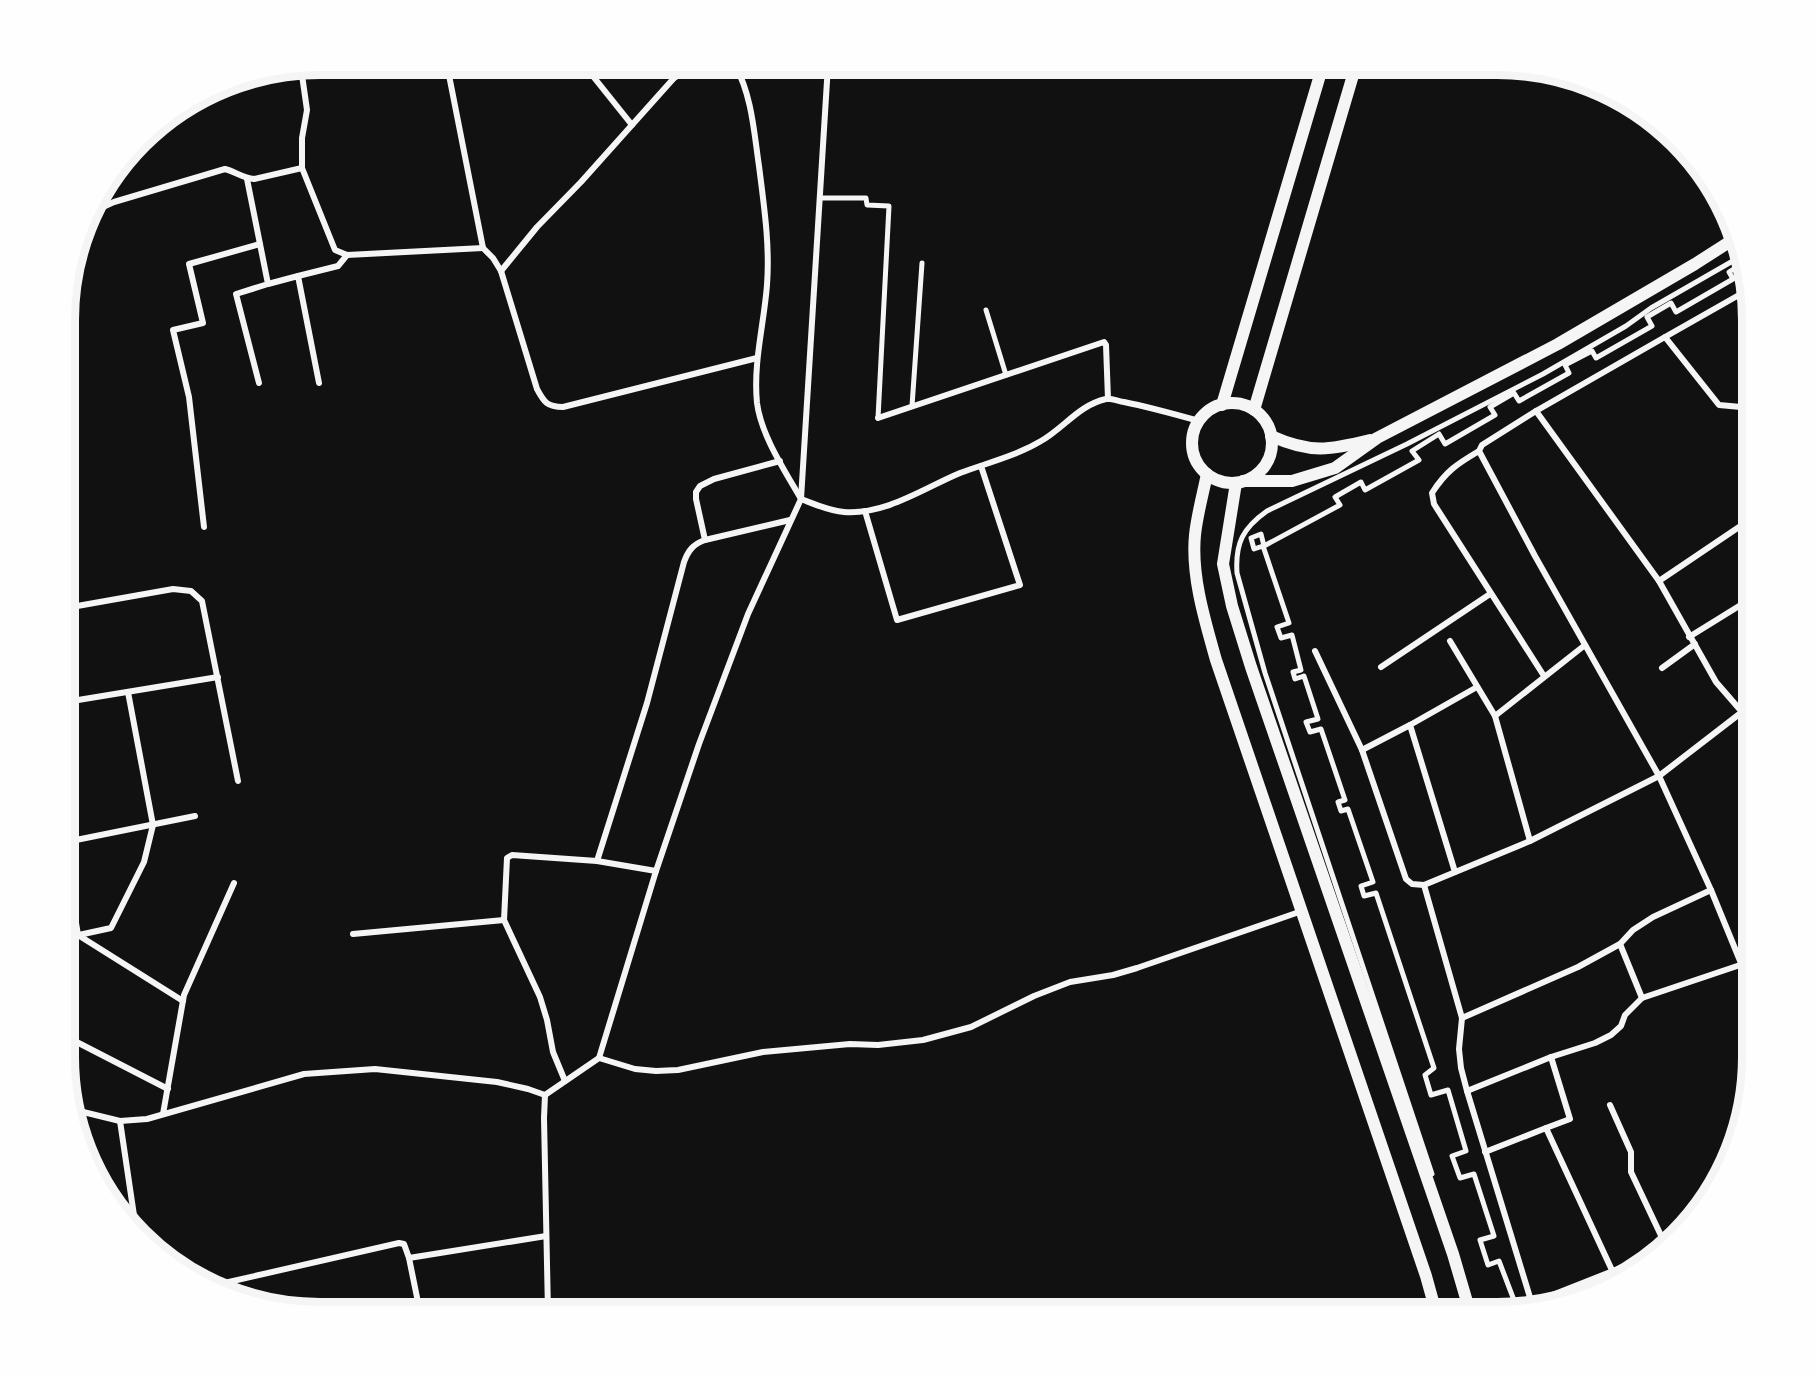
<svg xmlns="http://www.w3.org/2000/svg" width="1817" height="1377" font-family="Helvetica,sans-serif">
	<rect width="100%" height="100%" fill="#111"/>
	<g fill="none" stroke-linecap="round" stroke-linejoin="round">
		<g stroke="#f5f5f5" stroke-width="5">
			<polyline points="820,198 866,198 867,205 889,206 878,418"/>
			<polyline points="986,310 1006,375"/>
			<polyline points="912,406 922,263"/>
			<path d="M1432,1174l-167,-501 -28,-100c-2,-30 6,-45 30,-62l140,-67 136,-70 83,-48 25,-18 87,-50"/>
			<polyline points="1517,1308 1499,1261 1488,1265 1480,1240 1494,1236 1474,1174 1460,1178 1452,1156 1466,1151 1448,1090 1431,1095 1425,1075 1434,1068 1376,893 1364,896 1361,886 1373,882 1348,809 1341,811 1338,802 1345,800 1321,729 1310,732 1306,722 1318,719 1304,676 1295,679 1293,672 1301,670 1292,635 1281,638 1277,627 1289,623 1263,546 1254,549 1251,538 1261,534 1264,546 1340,505 1335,497 1361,482 1365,490 1419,460 1412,451 1439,434 1445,444 1495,415 1490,407 1514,393 1519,401 1569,373 1565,365 1592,351 1596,358 1652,326 1647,317 1671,303 1676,312 1733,279 1729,272 1740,265"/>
		</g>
		<g stroke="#f5f5f5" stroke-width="6">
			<path d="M447,65l36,183 10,10 8,13 36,118c7,13 10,18 26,18l194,-49"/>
			<polyline points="584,65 632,125"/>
			<polyline points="668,65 674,78"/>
			<path d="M735,65c17,31 19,67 24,101 5,40 11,79 8,119 -3,39 -14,78 -10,118 4,32 28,68 44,96 13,5 28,12 43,13 42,3 80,-24 116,-39 27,-10 56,-17 81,-32 23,-13 38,-36 65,-42 5,-1 12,2 18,3 25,5 50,12 75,19"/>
			<polyline points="301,68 307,110 302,138 302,168 335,250 347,255 483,248"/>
			<polyline points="247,179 268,284 236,294 259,383"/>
			<path d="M92,212l22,-10 111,-33c11,3 18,9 29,10l48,-11"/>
			<polyline points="501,271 537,227 581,182 674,78 697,65"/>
			<polyline points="298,276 338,266 347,255"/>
			<polyline points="268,284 298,276 319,383"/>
			<polyline points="1665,337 1746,291"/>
			<polyline points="878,418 1104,342 1106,345 1108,399"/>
			<path d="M1479,451c-22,13 -33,20 -47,42l2,11 110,172"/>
			<polyline points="865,511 897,620 1020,585 981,466"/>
			<polyline points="204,527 189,397 173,330 203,323 189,264 260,244"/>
			<polyline points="705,540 696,499 696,492 700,486 714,479 780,461"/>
			<polyline points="1659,581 1739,527"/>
			<polyline points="66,608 173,589 191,591 202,601 238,781"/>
			<polyline points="1689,637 1752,598"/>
			<polyline points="1450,641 1495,716 1530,841"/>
			<polyline points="1315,651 1362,750 1406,879 1412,884 1424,885"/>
			<polyline points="1381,667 1490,594"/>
			<polyline points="1662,668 1695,644"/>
			<polyline points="66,702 218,677"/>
			<polyline points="1495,716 1585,645"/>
			<polyline points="1752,737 1742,712 1752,703"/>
			<polyline points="1362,750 1410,725"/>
			<polyline points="66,842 195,816"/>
			<path d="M597,861l50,-158 37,-141c4,-11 9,-18 21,-22l85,-20"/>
			<polyline points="66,862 78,935 183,1001"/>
			<polyline points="1455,872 1410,725 1477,687"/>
			<polyline points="353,934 504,920"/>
			<polyline points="65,938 111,928 144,862 153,825 128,692"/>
			<polyline points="1620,944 1642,998"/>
			<polyline points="1752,990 1711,890 1659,776 1535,556 1479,451 1482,445 1536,411 1665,337 1719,405 1752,408"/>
			<polyline points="1462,1018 1578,967 1620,944 1633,930 1653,917 1711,890"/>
			<polyline points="65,1036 168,1089"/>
			<polyline points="599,1058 635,1069 656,1071 678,1070 763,1052 850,1044 878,1045 923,1040 971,1027 1034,996 1070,982 1113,975 1137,968 1302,911"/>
			<polyline points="565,1081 553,1052 547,1020 540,997 504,920 507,858 512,855 597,861 656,871"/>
			<polyline points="1467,1091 1551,1057 1595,1043 1611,1035 1621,1026 1625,1015 1642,998 1752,961"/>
			<polyline points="545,1095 599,1058 656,871 699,744 748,614 801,499 828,65"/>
			<polyline points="545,1095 544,1118 548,1312"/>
			<polyline points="1610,1105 1631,1152 1631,1172 1665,1244"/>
			<polyline points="75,1110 120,1121 147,1119 304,1074 375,1069 497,1082 528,1089 545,1095"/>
			<polyline points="163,1114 184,995 234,883"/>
			<polyline points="120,1121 136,1229"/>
			<polyline points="1546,1128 1570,1119 1551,1057"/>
			<polyline points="1485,1152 1546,1128 1617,1281"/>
			<polyline points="409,1258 420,1312"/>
			<polyline points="211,1286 399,1243 404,1244 409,1258 546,1236"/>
			<polyline points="1532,1303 1646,1258"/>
			<polyline points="1532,1304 1467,1091 1461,1068 1459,1049 1462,1018 1424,885 1530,841 1659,776 1742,712 1716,682 1659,581 1536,411"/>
			<polyline points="378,1312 417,1300"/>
		</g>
		<g stroke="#f5f5f5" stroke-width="12">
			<circle cx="1232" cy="443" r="40"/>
			<polyline points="1222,405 1323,65"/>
			<polyline points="1254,410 1356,65"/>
			<path d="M1271,436c40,18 58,14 99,4"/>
			<path d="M1207,474c-4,20 -10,41 -12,61 -4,41 10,86 21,125l210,616 10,36"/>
			<polyline points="1243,481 1292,481 1335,468 1377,438 1558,344 1695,264 1734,239"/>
			<polyline points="1236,483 1223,564 1232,606 1251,667 1453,1254 1470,1312"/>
		</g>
	</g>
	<path d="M0 0H1817V1377H0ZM320 75H1497A245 245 0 0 1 1742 320V1057A245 245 0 0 1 1497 1302H320A245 245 0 0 1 75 1057V320A245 245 0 0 1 320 75Z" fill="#fefefe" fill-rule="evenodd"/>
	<path fill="none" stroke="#f5f5f5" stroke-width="8" d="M320 75H1497A245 245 0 0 1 1742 320V1057A245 245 0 0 1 1497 1302H320A245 245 0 0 1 75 1057V320A245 245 0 0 1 320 75Z"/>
</svg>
